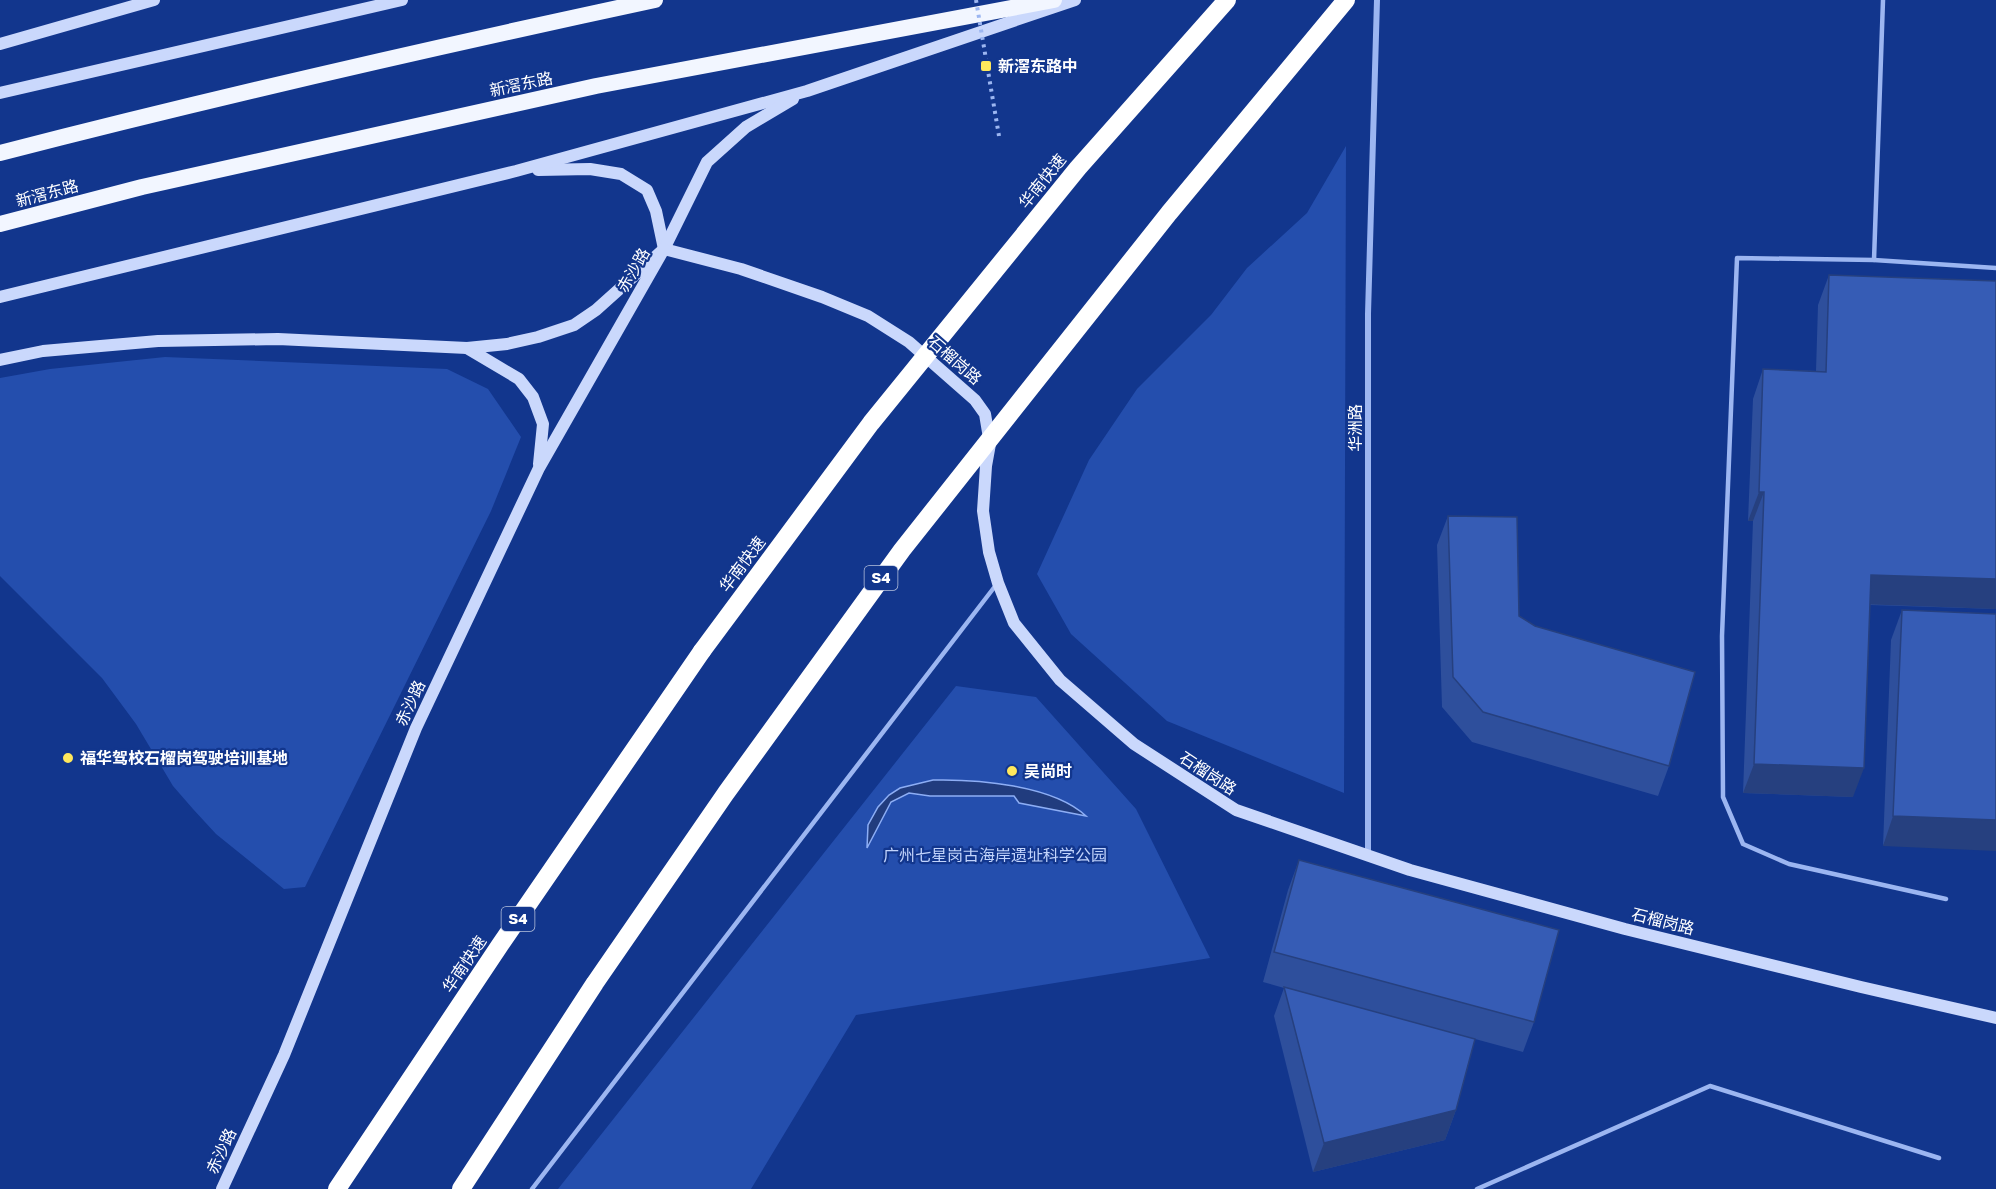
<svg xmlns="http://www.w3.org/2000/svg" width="1996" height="1189" font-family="'Golos Text','Noto Sans SC',sans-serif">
	<rect width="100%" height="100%" fill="#12368d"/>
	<g fill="#244ead">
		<polygon points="1346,146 1344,793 1167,721 1071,634 1037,574 1089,460 1137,389 1211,315 1247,268 1307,213"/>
		<polygon points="165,357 447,369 488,389 521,437 491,511 305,887 284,889 216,834 193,809 173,786 136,724 102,678 0,576 0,378 50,369"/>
		<polygon points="956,686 1036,697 1136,809 1210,958 856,1015 751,1189 558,1189"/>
	</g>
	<path fill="#213c7e" stroke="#8daef5" stroke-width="1.5" d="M933,780c44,-1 120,5 153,36l-67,-13 -5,-7h-84l-21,-3 -18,9 -24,46 1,-23 10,-18 11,-12 11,-7z"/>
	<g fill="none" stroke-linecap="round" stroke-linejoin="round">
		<g stroke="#9cb6f1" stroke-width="4.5">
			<polyline points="1874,260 1883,0"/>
			<polyline points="1946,899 1789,864 1743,844 1723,797 1722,636 1737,258 1874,260 1996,268"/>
			<polyline points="532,1189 996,585"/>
			<polyline points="1477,1189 1710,1086 1939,1158"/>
		</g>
		<polyline stroke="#9cb6f1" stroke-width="6" points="1368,856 1368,314 1377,0"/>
		<g stroke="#cad8fc" stroke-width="12">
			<polyline points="0,44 154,0"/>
			<polyline points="0,93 402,0"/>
			<polyline points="538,170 590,169 621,174 647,190 656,211 664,249"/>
			<polyline points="664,249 741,269 822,297 868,316 909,342 975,400 985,414 990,444 986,466 983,511 989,552 998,583 1014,623 1060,680 1134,744 1236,810 1410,870 1625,929 1861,987 1996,1018"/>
			<polyline points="0,297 516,171 807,91 1075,0"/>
			<polyline points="467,348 519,379 533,397 543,424 539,464"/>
			<polyline points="0,360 43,351 158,341 278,339 467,348 507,344 538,337 574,325 596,310 664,249 707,162 746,127 793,99"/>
			<polyline points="222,1189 284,1055 416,728 539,468 664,249"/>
		</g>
		<g stroke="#f2f6ff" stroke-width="16">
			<path d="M0,153c217,-56 436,-106 655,-153"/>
			<polyline points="0,224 142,187 596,86 1054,0"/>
		</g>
		<polyline stroke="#fff" stroke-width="18" points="337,1189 500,945 702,651"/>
		<polyline stroke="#9cb6f1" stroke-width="4" stroke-dasharray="3 4.5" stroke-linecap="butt" points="976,0 999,136"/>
		<g stroke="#fff" stroke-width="18">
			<polyline points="702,651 871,423 1078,168 1227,0"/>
			<polyline points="461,1189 595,983 726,793 902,550 1169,213 1346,0"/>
		</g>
	</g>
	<g fill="#2e4f9c">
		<polygon points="1829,275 1996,609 1870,605 1853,797 1743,793 1753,521 1748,521 1753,399 1763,369 1816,371 1818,305"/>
		<polygon points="1448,516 1519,616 1669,766 1658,796 1472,742 1442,707 1437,545"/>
		<polygon points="1902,610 1996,614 1883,846 1891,640"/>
		<polygon points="1299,860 1534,1022 1523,1052 1442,1030 1456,1110 1445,1140 1313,1172 1274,1016 1284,988 1263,982 1288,890"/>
	</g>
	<g fill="#26407f">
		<polygon points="1759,492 1764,492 1753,521 1748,521"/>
		<polygon points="1871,575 1996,579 1996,609 1860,604"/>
		<polygon points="1754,764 1864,768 1853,797 1743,793"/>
		<polygon points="1893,816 1996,820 1996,851 1883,846"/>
		<polygon points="1456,1110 1445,1140 1313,1172 1324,1143"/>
	</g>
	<g fill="#365cb5" stroke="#26407f" stroke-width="1.5">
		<polygon points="1829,275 1996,281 1996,579 1871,575 1864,768 1754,764 1764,492 1759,492 1763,369 1826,372"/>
		<polygon points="1448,516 1517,517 1519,616 1535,626 1695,672 1669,766 1483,712 1453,677"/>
		<polygon points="1902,610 1996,614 1996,820 1893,816"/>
		<polygon points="1299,860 1559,930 1534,1022 1274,952"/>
		<polygon points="1284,987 1475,1039 1456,1110 1324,1143"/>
	</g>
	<g fill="#ffe85c" stroke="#12368d" stroke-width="2">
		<rect x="980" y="60" width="12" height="12" rx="3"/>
		<circle cx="68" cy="758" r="6"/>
		<circle cx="1012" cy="771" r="6"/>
	</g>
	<g text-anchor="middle" stroke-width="4.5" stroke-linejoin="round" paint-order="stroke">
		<g fill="#12368d" stroke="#b8c3dd" stroke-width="1.5">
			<rect x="864.5" y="566" width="33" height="24" rx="4.5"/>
			<rect x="501.5" y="907" width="33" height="24" rx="4.5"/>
		</g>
		<g font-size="15" font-weight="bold" fill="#fff">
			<text x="881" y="583">S4</text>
			<text x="518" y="924">S4</text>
		</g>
		<g font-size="16" font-weight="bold" fill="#fff" stroke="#12368d" text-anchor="start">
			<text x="998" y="72">新滘东路中</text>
			<text x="80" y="764">福华驾校石榴岗驾驶培训基地</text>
			<text x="1024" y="777">吴尚时</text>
		</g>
		<g font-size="16" fill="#fff" stroke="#12368d">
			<text transform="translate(521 84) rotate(-12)" y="6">新滘东路</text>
			<text transform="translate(1042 181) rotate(-51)" y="6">华南快速</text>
			<text transform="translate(47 193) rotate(-15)" y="6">新滘东路</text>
			<text transform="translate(633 270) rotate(-60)" y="6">赤沙路</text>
			<text transform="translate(955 360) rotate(41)" y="6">石榴岗路</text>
			<text transform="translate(1355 428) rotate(-90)" y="6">华洲路</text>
			<text transform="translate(742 564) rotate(-53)" y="6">华南快速</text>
			<text transform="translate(410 703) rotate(-65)" y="6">赤沙路</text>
			<text transform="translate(1208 773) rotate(33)" y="6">石榴岗路</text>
			<text transform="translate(1663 921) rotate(14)" y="6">石榴岗路</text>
			<text transform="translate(464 964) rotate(-56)" y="6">华南快速</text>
			<text transform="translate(221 1151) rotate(-65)" y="6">赤沙路</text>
		</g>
		<g font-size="16" fill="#c2d4fc" stroke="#12368d">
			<text x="995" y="861">广州七星岗古海岸遗址科学公园</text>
		</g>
	</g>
</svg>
